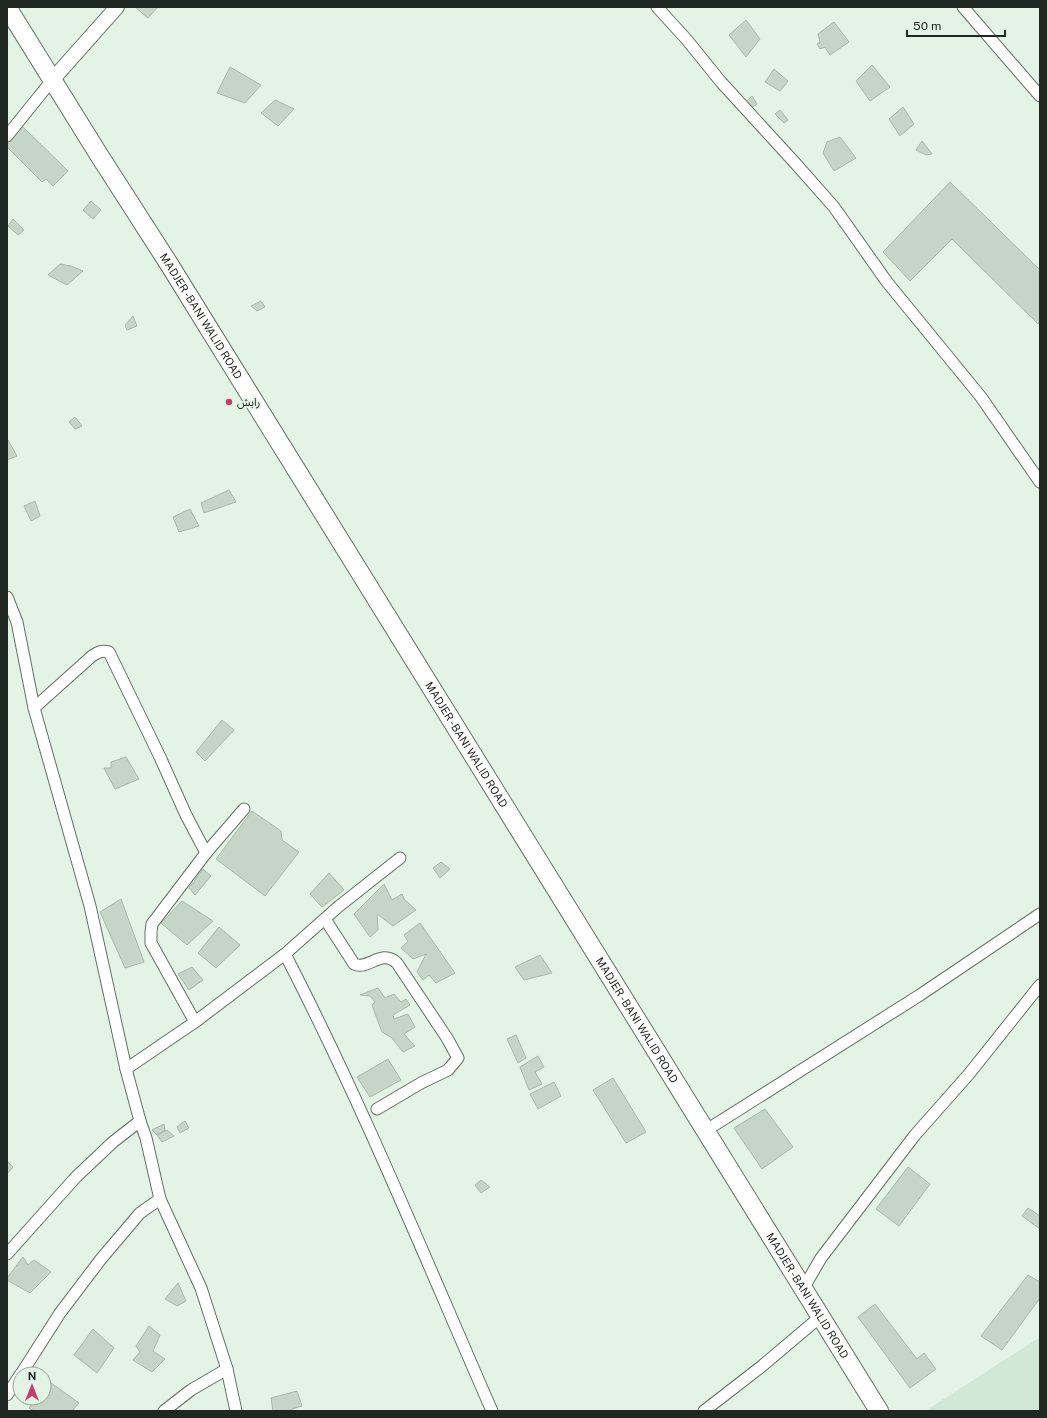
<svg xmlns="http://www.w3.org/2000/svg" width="1047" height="1418" font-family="'Public Sans','Noto Sans Arabic',sans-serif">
	<rect width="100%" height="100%" fill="#e3f4e7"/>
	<polygon fill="#d1e8d6" points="1040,1337 1040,1411 925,1411"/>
	<g fill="#c5d5c8" stroke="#a8b8ac">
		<polygon points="135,7 158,7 148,18"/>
		<polygon points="746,20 760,39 746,57 729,35"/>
		<polygon points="834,22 849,42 830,55 825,47 820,49 817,44 820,42 818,34"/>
		<polygon points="872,65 890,87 870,101 856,81"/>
		<polygon points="230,67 261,85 245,103 217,93"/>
		<polygon points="774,69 788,81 780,91 765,82"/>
		<polygon points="752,96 757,104 751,108 746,102"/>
		<polygon points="275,100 294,109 278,126 261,113"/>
		<polygon points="903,107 914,124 900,136 889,119"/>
		<polygon points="780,110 788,120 784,123 775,114"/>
		<polygon points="21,125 68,171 53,186 46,179 42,182 7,147 7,143"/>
		<polygon points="840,137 856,158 834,171 823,153 827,142"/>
		<polygon points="922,141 932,154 926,155 916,150"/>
		<polygon points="950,182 1040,270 1040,321 1038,324 952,239 910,281 883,252"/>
		<polygon points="91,201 101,210 93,219 83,210"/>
		<polygon points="13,219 24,230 18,235 8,226"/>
		<polygon points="60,264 71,266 83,271 67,285 48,275"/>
		<polygon points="261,301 265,307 257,311 251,306"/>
		<polygon points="133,316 137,326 127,330 125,325"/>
		<polygon points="75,417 82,426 75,429 69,422"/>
		<polygon points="8,440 17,456 7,460 7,441"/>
		<polygon points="229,490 236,502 204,513 201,503"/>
		<polygon points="35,501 40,516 31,521 24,506"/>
		<polygon points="190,509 199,526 179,532 173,517"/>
		<polygon points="222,720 234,730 205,761 196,752"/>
		<polygon points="126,757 139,779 115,789 104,768 111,768 111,762"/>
		<polygon points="252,811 281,831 282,840 299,852 265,896 216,859"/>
		<polygon points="441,862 450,869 440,878 433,868"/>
		<polygon points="203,869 211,876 195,895 189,888"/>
		<polygon points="329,873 344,890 322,907 310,894"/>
		<polygon points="384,884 392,900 402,894 404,899 416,910 393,926 377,914 378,930 370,937 354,914"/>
		<polygon points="121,899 144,962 125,968 100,912"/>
		<polygon points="182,901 213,921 187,945 161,923"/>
		<polygon points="420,923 455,973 436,983 429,975 423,980 417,972 426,954 413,959 401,948 408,941 404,935"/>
		<polygon points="219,927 240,945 216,968 198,953"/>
		<polygon points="540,955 552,973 524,980 515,967"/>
		<polygon points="192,967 203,980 189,990 178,974"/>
		<polygon points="378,988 385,998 394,994 401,1002 406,999 410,1005 393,1015 394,1019 408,1014 415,1027 404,1034 415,1046 403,1052 392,1038 382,1032 372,1005 375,1002 370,996 360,995"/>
		<polygon points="516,1035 526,1058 518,1063 507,1039"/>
		<polygon points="538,1056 544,1067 535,1072 542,1084 529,1090 520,1067"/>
		<polygon points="388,1059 401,1080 370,1097 357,1077"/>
		<polygon points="613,1078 646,1132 626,1143 593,1090"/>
		<polygon points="554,1082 561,1096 538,1109 530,1094"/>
		<polygon points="765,1109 793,1147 762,1169 734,1128"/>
		<polygon points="185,1121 189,1128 180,1133 177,1127"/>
		<polygon points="164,1124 165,1130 157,1135 152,1130"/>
		<polygon points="167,1130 174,1136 162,1142 157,1135"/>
		<polygon points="7,1161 13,1167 7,1174"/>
		<polygon points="908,1167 930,1184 899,1226 876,1209"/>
		<polygon points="481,1180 490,1187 481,1193 475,1185"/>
		<polygon points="1028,1208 1040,1216 1040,1229 1022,1216"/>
		<polygon points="23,1257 28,1265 34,1260 51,1272 30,1293 7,1280 7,1278"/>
		<polygon points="1028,1275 1040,1282 1040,1298 1002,1350 981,1336"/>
		<polygon points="178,1283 186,1301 177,1306 165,1299"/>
		<polygon points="875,1304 917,1359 924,1353 936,1369 910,1388 858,1317"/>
		<polygon points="149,1326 160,1335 153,1351 165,1359 152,1372 133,1360 140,1352 136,1346"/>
		<polygon points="93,1329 114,1348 97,1373 74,1355"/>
		<polygon points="47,1380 79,1403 72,1411 34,1411 29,1408 36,1398 44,1398 44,1385"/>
		<polygon points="297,1391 302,1406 292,1409 292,1411 273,1411 271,1398"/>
	</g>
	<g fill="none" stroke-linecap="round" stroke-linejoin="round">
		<defs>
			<g id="minor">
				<polyline points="657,7 687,40 721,82 796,164 834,207 887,282 981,397 1040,482"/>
				<polyline points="963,7 1040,96"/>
				<polyline points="7,136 53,79"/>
				<polyline points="7,597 17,622 34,708 90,906 126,1069 140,1121 146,1138 160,1199 201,1288 227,1369 236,1411"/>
				<path d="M34,708l58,-52c6,-4 10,-6 17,-4l51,105 26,58 20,38"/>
				<path d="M325,919l29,45c14,7 27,-16 43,-1l50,75 11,20 -10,12 -27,13 -44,26"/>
				<polyline points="285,954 338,907 400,858"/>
				<polyline points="195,1022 151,943 151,932 152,924 206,853 244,809"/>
				<path d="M126,1069l69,-47 90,-68c77,149 140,304 207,457"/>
				<polyline points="705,1131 920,995 1040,914"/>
				<polyline points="7,1254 76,1177 113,1142 140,1121"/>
				<polyline points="803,1289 821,1258 915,1135 969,1074 1040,985"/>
				<polyline points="21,1374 60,1313 101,1259 140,1213 160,1199"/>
				<polyline points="7,1395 20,1375"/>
				<polyline points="164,1411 191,1390 227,1369"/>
				<polyline points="704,1411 762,1366 820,1317"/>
			</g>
			<polyline id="tertiary" points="53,79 117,7"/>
			<g id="trunk">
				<path id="s1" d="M7,7l92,148 70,109 710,1147"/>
			</g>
		</defs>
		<use href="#minor" stroke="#627065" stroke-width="13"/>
		<use href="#tertiary" stroke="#627065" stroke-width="16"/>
		<use href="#trunk" stroke="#627065" stroke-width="20"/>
		<use href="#minor" stroke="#fff" stroke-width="11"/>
		<use href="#tertiary" stroke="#fff" stroke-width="14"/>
		<use href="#trunk" stroke="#fff" stroke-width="18"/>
	</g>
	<circle fill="#c73c6f" stroke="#e3f4e7" stroke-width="1.5" cx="229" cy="402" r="4"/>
	<g text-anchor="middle" stroke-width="3.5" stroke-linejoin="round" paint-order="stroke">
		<g font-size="11" fill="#212722" stroke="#e3f4e7">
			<text dy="4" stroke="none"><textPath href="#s1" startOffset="365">MADJER -BANI WALID ROAD</textPath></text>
			<text dy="4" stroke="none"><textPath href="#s1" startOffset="869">MADJER -BANI WALID ROAD</textPath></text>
			<text dy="4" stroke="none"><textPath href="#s1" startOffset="1193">MADJER -BANI WALID ROAD</textPath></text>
			<text dy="4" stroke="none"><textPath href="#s1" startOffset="1517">MADJER -BANI WALID ROAD</textPath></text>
		</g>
		<g font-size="11" fill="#212722" stroke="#e3f4e7" text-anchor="start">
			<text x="237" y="406">رابش</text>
		</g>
	</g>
	<rect width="1047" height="1418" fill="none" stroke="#212722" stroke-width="16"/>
	<g transform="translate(32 1386)"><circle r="19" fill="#e3f4e7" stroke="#95a298"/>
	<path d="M0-3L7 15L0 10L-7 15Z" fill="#c73c6f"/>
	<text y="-6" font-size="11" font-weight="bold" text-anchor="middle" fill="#212722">N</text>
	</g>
	<path d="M907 30v6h98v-6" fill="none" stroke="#212722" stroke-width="2"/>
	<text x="913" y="30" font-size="12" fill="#212722" stroke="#e3f4e7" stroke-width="3" paint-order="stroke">50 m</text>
</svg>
